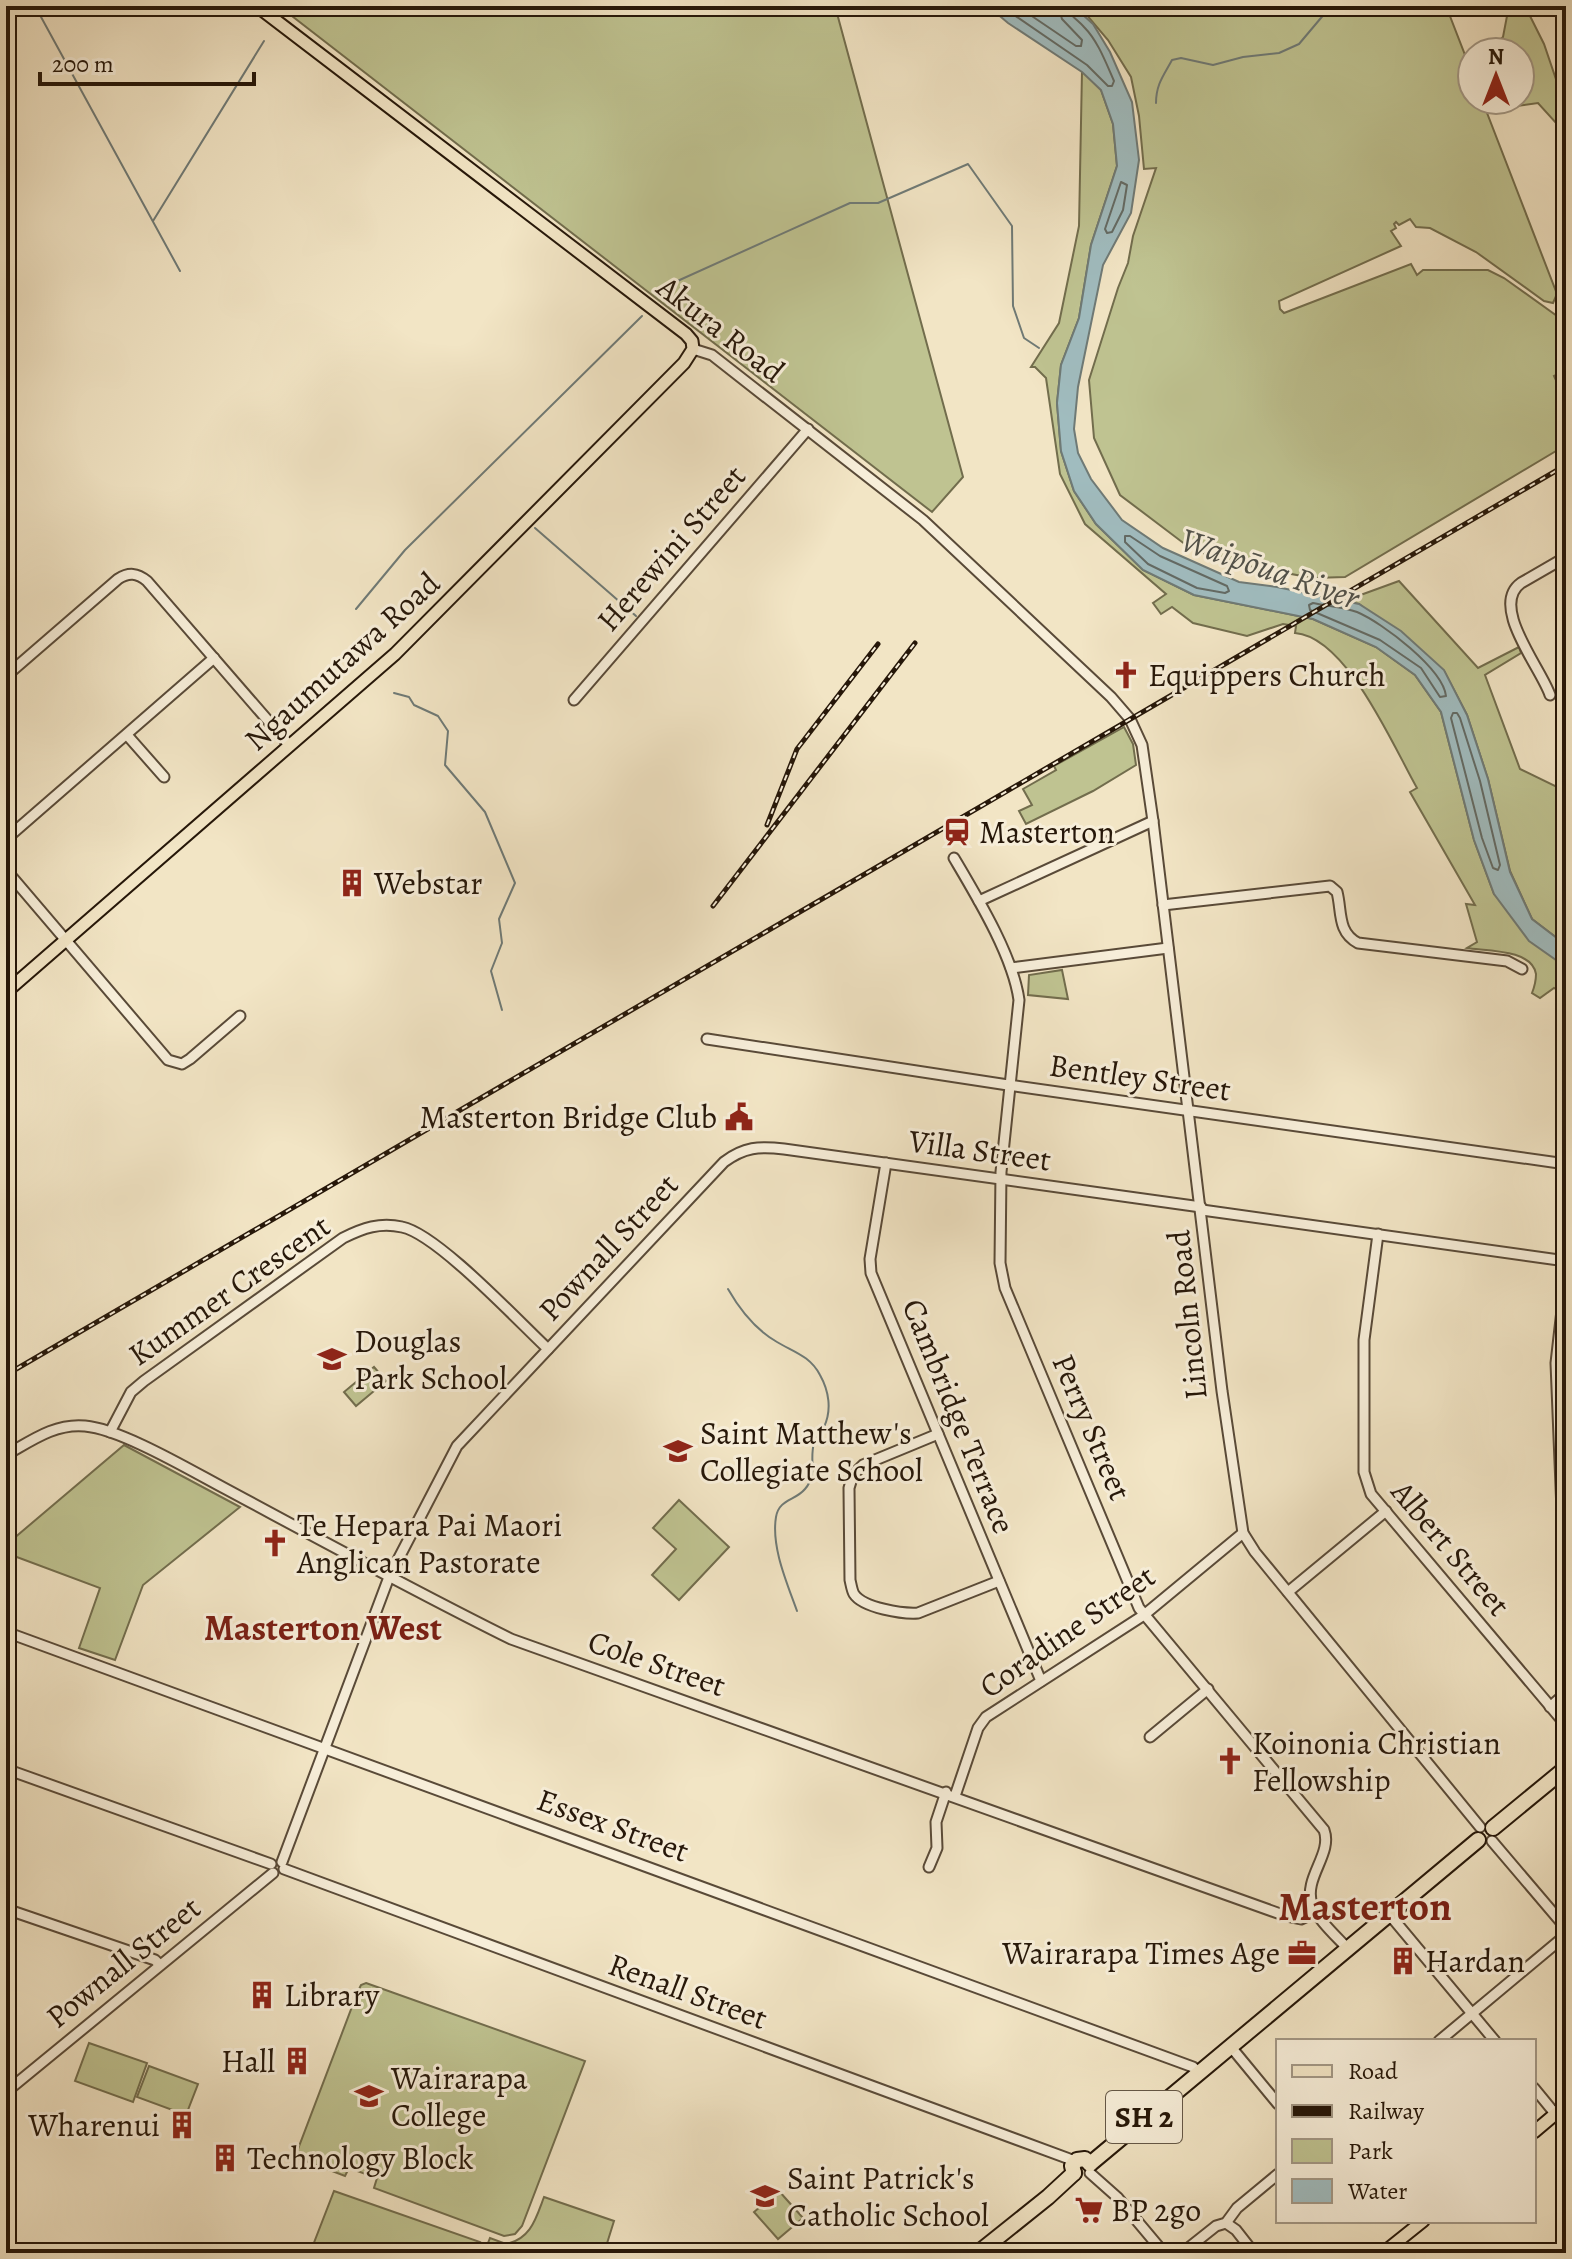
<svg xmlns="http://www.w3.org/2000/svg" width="1572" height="2259" font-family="Alegreya,serif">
	<rect width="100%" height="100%" fill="#f2e5c5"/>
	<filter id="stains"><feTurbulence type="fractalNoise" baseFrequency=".0025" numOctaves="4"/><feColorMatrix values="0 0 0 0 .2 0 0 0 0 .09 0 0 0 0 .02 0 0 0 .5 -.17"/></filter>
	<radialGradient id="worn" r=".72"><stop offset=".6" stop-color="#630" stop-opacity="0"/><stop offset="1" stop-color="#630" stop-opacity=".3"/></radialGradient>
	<g fill="#bfc391" stroke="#726d4d" stroke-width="2">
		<polygon points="279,6 835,6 963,477 932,512"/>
		<polygon points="1079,6 1446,6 1472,73 1472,100 1482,100 1557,294 1553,303 1544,301 1476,252 1430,228 1416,227 1410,219 1399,225 1396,222 1394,224 1396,228 1391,231 1401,246 1279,301 1280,309 1284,313 1411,264 1417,275 1423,270 1488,270 1504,278 1557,316 1566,325 1566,370 1554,376 1561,391 1558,395 1566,391 1566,445 1345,577 1313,578 1220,561 1186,545 1120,495 1094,438 1089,380 1118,288 1128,263 1133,236 1156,168 1144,169 1139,116 1131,77 1108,40"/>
		<polygon points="1518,6 1525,6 1544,44 1560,91 1566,97 1566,134 1538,103 1503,108 1500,100 1520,100 1520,52 1486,52 1503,37 1507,16"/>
		<path d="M1082,71l19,19 12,34 4,42 -26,79 -12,73 -18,47 -4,38 4,48 13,40 22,33 47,46 51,25 119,24 63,28 39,28 26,37 33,128 20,54 72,73v28l-12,-7 -14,10 -8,-5c2,-5 4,-13 4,-19 -4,-25 -50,-23 -69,-26l10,-6 -11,-38 9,1 -65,-113 7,-4c-24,-42 -70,-151 -122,-155l1,-7 -13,-2 -36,12 -54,-13 -21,-16 -11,7 -8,-11 13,-9 -81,-70 -25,-50 -14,-96 -11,-11h-4l28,-44 20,-97z"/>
		<polygon points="1399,581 1478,668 1519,647 1521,653 1485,675 1520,769 1559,788 1566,774 1566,945 1532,919 1510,871 1488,779 1467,715 1444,671 1359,604 1344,601"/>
		<polygon points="1124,727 1133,744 1136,765 1093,791 1026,824 1019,811 1032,805 1023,789 1056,770 1054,766"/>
		<polygon points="1062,970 1068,999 1028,995 1029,975"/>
		<polygon points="374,1367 386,1381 356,1406 344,1392"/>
		<polygon points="124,1445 240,1507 143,1585 115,1660 79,1648 100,1588 6,1553 6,1545"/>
		<polygon points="679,1500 729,1547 679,1600 652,1575 676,1549 653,1528"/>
		<polygon points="366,1983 585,2061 522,2226 515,2234 504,2236 374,2188 377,2178 349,2168 345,2176 295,2157 358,1991 361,1985"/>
		<polygon points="89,2043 147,2063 133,2102 75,2081"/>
		<polygon points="149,2066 198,2084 186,2115 137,2097"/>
		<polygon points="334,2191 480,2242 475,2253 310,2253"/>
		<polygon points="779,2191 803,2218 778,2239 754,2212"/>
		<path d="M544,2197l70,24 -10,32h-120l6,-15 16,6c25,-5 30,-26 38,-47z"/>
	</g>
	<polygon fill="#a0bcbf" stroke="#6f7a76" stroke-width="2" points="988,6 1073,6 1093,24 1110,52 1132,102 1139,160 1131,213 1103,265 1078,387 1074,429 1078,453 1091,479 1122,520 1163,548 1239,582 1277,587 1359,604 1401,631 1444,670 1467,715 1488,779 1510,872 1532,919 1566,945 1566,967 1529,941 1494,894 1474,840 1441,712 1415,675 1376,647 1313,619 1194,595 1143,570 1096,524 1074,491 1061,451 1057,403 1061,365 1079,318 1091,245 1117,166 1113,124 1101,90 1082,72 1008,23"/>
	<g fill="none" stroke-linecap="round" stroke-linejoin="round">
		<g stroke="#636a64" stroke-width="2">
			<path d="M1001,6l86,59 21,21h4l2,-5c-8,-18 -16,-40 -30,-54 -7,-8 -14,-10 -16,-21"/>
			<polyline points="1017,6 1076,46 1081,46 1082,40 1062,19 1058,6"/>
			<polygon points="1121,182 1127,185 1123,210 1112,232 1107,233 1105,229"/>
			<polygon points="1125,536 1130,536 1160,556 1227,586 1229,591 1225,593 1197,588 1148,564 1125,542"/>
			<path d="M1313,603c14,3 31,4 44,9 26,11 86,57 89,84l-6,1 -19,-29 -41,-28 -70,-30 -1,-5z"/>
			<polygon points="1453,713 1457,713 1460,718 1480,781 1500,865 1498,870 1493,868 1482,838 1451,718"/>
		</g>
		<g stroke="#6f7a76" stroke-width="2">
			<polyline points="35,6 180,271"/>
			<path d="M1156,103c0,-19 8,-28 16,-43l9,-2 32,7 30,-8 36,-4 20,-9 32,-38"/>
			<polyline points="153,221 264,41"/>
			<polyline points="659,293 673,283 850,203 878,203 968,164 1012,226 1013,306 1024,338 1039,348"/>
			<polyline points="535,528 636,616"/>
			<polyline points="356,609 405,550 642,316"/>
			<polyline points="394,693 409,697 414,705 438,716 448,731 445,765 485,812 515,883 499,919 502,943 491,971 502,1010"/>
			<path d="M728,1289c12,21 28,41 49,53 17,10 33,14 43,33 9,16 12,35 4,52 -3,5 -8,10 -10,16 -5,17 4,31 -9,46 -10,12 -26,10 -29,28 -5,30 11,66 21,94"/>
		</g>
		<defs>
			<g id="minor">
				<polyline points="693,349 712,355 923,520 1111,697 1130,719 1142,745 1153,821 1222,1391 1243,1533 1255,1552 1480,1827"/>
				<path d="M6,676l112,-97c11,-7 19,-6 29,2l143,165"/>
				<path d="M1550,695c-9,-27 -61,-89 -29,-112l45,-26"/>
				<polyline points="574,700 808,429"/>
				<polyline points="127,735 164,777"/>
				<polyline points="6,839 214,658"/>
				<path d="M954,858c23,39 59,98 65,142l-18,172 -1,91 5,25 134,320 185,222c9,24 -21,48 -12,74 5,15 24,32 35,44"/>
				<polyline points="6,870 168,1060 182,1064 190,1059 240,1016"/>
				<polyline points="979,901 1153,821"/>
				<path d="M1163,905l167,-19 7,6c5,19 0,40 21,51l149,18 15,8"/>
				<polyline points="1011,968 1168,948"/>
				<polyline points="707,1039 1008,1085 1566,1164"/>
				<polyline points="886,1163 870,1259 871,1273 1041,1681"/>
				<polyline points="1202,1210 1566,1261"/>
				<polyline points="1378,1234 1364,1340 1364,1472 1371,1494 1566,1725"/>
				<polyline points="1566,1275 1556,1363 1566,1609"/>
				<path d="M110,1432l21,-40 13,-11 199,-143c20,-10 37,-16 59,-11 35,7 116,94 146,122"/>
				<path d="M938,1434l-75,31 -10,10 -4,13 1,92c1,4 2,11 4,14 9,14 49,20 64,19l81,-32"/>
				<path d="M6,1455c25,-14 49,-32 79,-29 36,3 105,44 139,62 95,51 190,103 287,151l775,277 15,3 15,-7"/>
				<polyline points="1288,1592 1386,1511"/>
				<polyline points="6,1632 1193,2067 1199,2073"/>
				<polyline points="1550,1707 1566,1693"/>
				<polyline points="1150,1737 1208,1689"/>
				<polyline points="6,1769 271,1864"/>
				<polyline points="955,1796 978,1728 986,1717 1144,1615 1243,1533"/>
				<polyline points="1492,1841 1566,1928"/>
				<path d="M282,1862l107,-285 68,-131 267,-284c20,-15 35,-16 60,-13l417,58"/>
				<polyline points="929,1867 937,1848 936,1822 946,1792"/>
				<polyline points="284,1869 1075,2161"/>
				<polyline points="6,1909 155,1960 160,1965"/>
				<polyline points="1389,1914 1495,2041"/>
				<polyline points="1439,2041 1566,1935"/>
				<polyline points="1231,2047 1278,2104"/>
				<polyline points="1534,2088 1566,2127"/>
				<polyline points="6,2092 273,1873"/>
				<polyline points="1090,2173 1117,2197 1164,2253"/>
				<polyline points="1226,2223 1236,2230 1254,2253"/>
				<polyline points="1182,2253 1216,2226 1226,2223 1237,2208 1278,2174"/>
			</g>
			<g id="major">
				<polyline points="6,992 395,654 684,363 693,349 692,341 686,334 257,6"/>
				<polyline points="1534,2132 1566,2105"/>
				<polyline points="1383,2253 1423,2221"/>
			</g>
			<g id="highway">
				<polyline points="1493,1828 1566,1768"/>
				<polyline points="1090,2164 1478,1840"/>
				<polyline points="1074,2173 1072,2166 1077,2160 1085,2159 1090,2164"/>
				<polyline points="978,2253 1048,2197 1074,2173"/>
			</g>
		</defs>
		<use href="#minor" stroke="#594a38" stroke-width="13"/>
		<use href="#major" stroke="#261709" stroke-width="15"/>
		<use href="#highway" stroke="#261709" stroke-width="18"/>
		<use href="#minor" stroke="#f7eed9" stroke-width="9"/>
		<use href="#major" stroke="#f2e5c5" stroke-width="11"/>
		<use href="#highway" stroke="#f2e5c5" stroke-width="14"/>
		<defs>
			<g id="rail">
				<polyline points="767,825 797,749 878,644"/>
				<polyline points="713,906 915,643"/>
				<polyline points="6,1375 1566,465"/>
			</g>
		</defs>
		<use href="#rail" stroke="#261709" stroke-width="5"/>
		<use href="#rail" stroke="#f7eed9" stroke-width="2" stroke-dasharray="6" stroke-linecap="butt"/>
	</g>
	<defs>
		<symbol id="church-bare" viewBox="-9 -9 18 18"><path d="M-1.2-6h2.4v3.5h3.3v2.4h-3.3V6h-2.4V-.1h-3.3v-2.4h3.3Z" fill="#8f2418" stroke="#f7eed9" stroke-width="2.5" paint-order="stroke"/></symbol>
		<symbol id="station-bare" viewBox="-9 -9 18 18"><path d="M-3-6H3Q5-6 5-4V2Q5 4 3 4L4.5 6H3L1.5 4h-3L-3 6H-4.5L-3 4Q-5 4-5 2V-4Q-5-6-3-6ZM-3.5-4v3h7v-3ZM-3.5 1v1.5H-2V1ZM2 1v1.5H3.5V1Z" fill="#8f2418" stroke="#f7eed9" stroke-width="2.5" paint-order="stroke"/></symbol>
		<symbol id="building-bare" viewBox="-9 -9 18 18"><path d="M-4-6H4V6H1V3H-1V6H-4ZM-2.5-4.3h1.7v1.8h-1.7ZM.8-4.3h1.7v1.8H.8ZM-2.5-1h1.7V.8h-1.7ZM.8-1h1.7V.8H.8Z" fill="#8f2418" stroke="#f7eed9" stroke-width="2.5" paint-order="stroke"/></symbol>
		<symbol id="civic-bare" viewBox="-9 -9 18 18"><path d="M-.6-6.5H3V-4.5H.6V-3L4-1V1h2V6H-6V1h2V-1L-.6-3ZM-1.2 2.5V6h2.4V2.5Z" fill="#8f2418" stroke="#f7eed9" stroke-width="2.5" paint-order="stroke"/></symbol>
		<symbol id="school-bare" viewBox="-9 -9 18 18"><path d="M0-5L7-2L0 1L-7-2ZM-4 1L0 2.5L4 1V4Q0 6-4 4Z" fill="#8f2418" stroke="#f7eed9" stroke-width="2.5" paint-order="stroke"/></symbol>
		<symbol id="office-bare" viewBox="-9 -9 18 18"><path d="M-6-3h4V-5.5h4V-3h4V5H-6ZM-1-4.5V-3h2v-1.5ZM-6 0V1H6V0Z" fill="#8f2418" stroke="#f7eed9" stroke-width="2.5" paint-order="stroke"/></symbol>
		<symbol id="supermarket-bare" viewBox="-9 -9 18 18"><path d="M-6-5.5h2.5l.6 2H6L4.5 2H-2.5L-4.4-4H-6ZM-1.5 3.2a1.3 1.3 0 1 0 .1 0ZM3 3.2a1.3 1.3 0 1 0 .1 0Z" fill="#8f2418" stroke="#f7eed9" stroke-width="2.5" paint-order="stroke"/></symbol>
	</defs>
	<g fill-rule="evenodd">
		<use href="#church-bare" x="1106" y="655" width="40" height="40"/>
		<use href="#station-bare" x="937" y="812" width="40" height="40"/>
		<use href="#building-bare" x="332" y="863" width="40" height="40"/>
		<use href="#civic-bare" x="719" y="1097" width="40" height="40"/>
		<use href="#school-bare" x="312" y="1339" width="40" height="40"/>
		<use href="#school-bare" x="658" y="1431" width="40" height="40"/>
		<use href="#church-bare" x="255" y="1523" width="40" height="40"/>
		<use href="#church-bare" x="1210" y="1741" width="40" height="40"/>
		<use href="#office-bare" x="1282" y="1933" width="40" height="40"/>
		<use href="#building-bare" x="1383" y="1941" width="40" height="40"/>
		<use href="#building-bare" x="242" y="1975" width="40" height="40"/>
		<use href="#building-bare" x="277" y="2041" width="40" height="40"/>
		<use href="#school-bare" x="349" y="2076" width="40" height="40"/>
		<use href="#building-bare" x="162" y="2105" width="40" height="40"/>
		<use href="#building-bare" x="205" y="2138" width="40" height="40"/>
		<use href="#school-bare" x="745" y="2176" width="40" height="40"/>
		<use href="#supermarket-bare" x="1069" y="2190" width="40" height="40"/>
	</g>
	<g text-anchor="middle" stroke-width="6" stroke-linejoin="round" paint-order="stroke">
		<rect fill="#f7eed9" stroke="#655847" stroke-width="2" x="1106" y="2091" width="76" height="52" rx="6"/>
		<g font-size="30" font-weight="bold" fill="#261709">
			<text x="1144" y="2127">SH 2</text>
		</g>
		<g font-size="32" fill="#261709" stroke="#f7eed9">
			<text transform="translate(721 329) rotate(38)" y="11">Akura Road</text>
			<text transform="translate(671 548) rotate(-49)" y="11">Herewini Street</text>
			<text transform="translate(342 661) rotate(-42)" y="11">Ngaumutawa Road</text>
			<text transform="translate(1140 1077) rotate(8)" y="11">Bentley Street</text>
			<text transform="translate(980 1150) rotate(8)" y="11">Villa Street</text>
			<text transform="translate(608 1247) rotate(-47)" y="11">Pownall Street</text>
			<text transform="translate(229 1290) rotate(-35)" y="11">Kummer Crescent</text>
			<text transform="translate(1187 1315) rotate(-96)" y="11">Lincoln Road</text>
			<text transform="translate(959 1416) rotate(68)" y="11">Cambridge Terrace</text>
			<text transform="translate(1092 1427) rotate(67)" y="11">Perry Street</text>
			<text transform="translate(1451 1548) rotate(50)" y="11">Albert Street</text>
			<text transform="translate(1067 1631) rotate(-35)" y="11">Coradine Street</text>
			<text transform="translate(657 1663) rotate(19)" y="11">Cole Street</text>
			<text transform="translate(613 1825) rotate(20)" y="11">Essex Street</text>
			<text transform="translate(123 1962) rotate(-39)" y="11">Pownall Street</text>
			<text transform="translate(688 1991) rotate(20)" y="11">Renall Street</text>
		</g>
		<g font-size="32" fill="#261709" stroke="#f7eed9" text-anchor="start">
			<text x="1148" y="686">Equippers Church</text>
			<text x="979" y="843">Masterton</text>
			<text x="374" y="894">Webstar</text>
			<text x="717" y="1128" text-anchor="end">Masterton Bridge Club</text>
			<text x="354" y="1352">Douglas<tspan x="354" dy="37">Park School</tspan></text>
			<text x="700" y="1444">Saint Matthew's<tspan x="700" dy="37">Collegiate School</tspan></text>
			<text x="297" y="1536">Te Hepara Pai Maori<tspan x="297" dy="37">Anglican Pastorate</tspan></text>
			<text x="1252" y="1754">Koinonia Christian<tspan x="1252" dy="37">Fellowship</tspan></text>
			<text x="1280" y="1964" text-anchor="end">Wairarapa Times Age</text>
			<text x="1425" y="1972">Hardan</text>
			<text x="284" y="2006">Library</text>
			<text x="275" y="2072" text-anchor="end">Hall</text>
			<text x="391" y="2089">Wairarapa<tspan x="391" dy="37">College</tspan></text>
			<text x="160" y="2136" text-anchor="end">Wharenui</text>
			<text x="247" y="2169">Technology Block</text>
			<text x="787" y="2189">Saint Patrick's<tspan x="787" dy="37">Catholic School</tspan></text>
			<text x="1111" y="2221">BP 2go</text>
		</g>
		<g font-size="34" font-style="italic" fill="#515149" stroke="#f7eed9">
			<text transform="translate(1270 568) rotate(19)" y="12">Waipōua River</text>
		</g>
		<g font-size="36" font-weight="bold" fill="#7a1f14" stroke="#f7eed9">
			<text x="323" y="1640">Masterton West</text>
		</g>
		<g font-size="40" font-weight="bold" fill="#7a1f14" stroke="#f7eed9">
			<text x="1365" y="1920">Masterton</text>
		</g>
	</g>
	<rect width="1572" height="2259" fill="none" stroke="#f2e5c5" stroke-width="32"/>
	<rect x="8" y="8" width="1556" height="2243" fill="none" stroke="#261709" stroke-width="4"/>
	<rect x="16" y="16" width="1540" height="2227" fill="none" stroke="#261709" stroke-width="2"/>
	<rect x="1276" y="2039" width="260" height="184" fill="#f7eed9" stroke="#a39886" stroke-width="2"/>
	<rect x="1292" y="2065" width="40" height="12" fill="#f2e5c5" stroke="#a39886" stroke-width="2"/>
	<text x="1348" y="2079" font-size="24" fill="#261709">Road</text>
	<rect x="1292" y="2105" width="40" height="12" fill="#261709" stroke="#a39886" stroke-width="2"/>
	<text x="1348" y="2119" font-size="24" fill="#261709">Railway</text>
	<rect x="1292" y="2139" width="40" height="24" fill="#bfc391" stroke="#a39886" stroke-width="2"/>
	<text x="1348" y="2159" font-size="24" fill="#261709">Park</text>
	<rect x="1292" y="2179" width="40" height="24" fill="#a0bcbf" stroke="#a39886" stroke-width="2"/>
	<text x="1348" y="2199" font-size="24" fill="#261709">Water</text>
	<g transform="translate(1496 76)"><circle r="38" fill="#f7eed9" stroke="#a39886" stroke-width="2"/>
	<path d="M0-6L14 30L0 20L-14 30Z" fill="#8f2418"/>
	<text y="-12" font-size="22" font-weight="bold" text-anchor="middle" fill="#261709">N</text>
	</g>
	<path d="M40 72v12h214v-12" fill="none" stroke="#261709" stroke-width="4"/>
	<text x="52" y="72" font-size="24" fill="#261709" stroke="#f7eed9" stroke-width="6" paint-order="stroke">200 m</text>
	<rect width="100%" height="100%" filter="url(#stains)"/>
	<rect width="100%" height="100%" fill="url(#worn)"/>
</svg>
